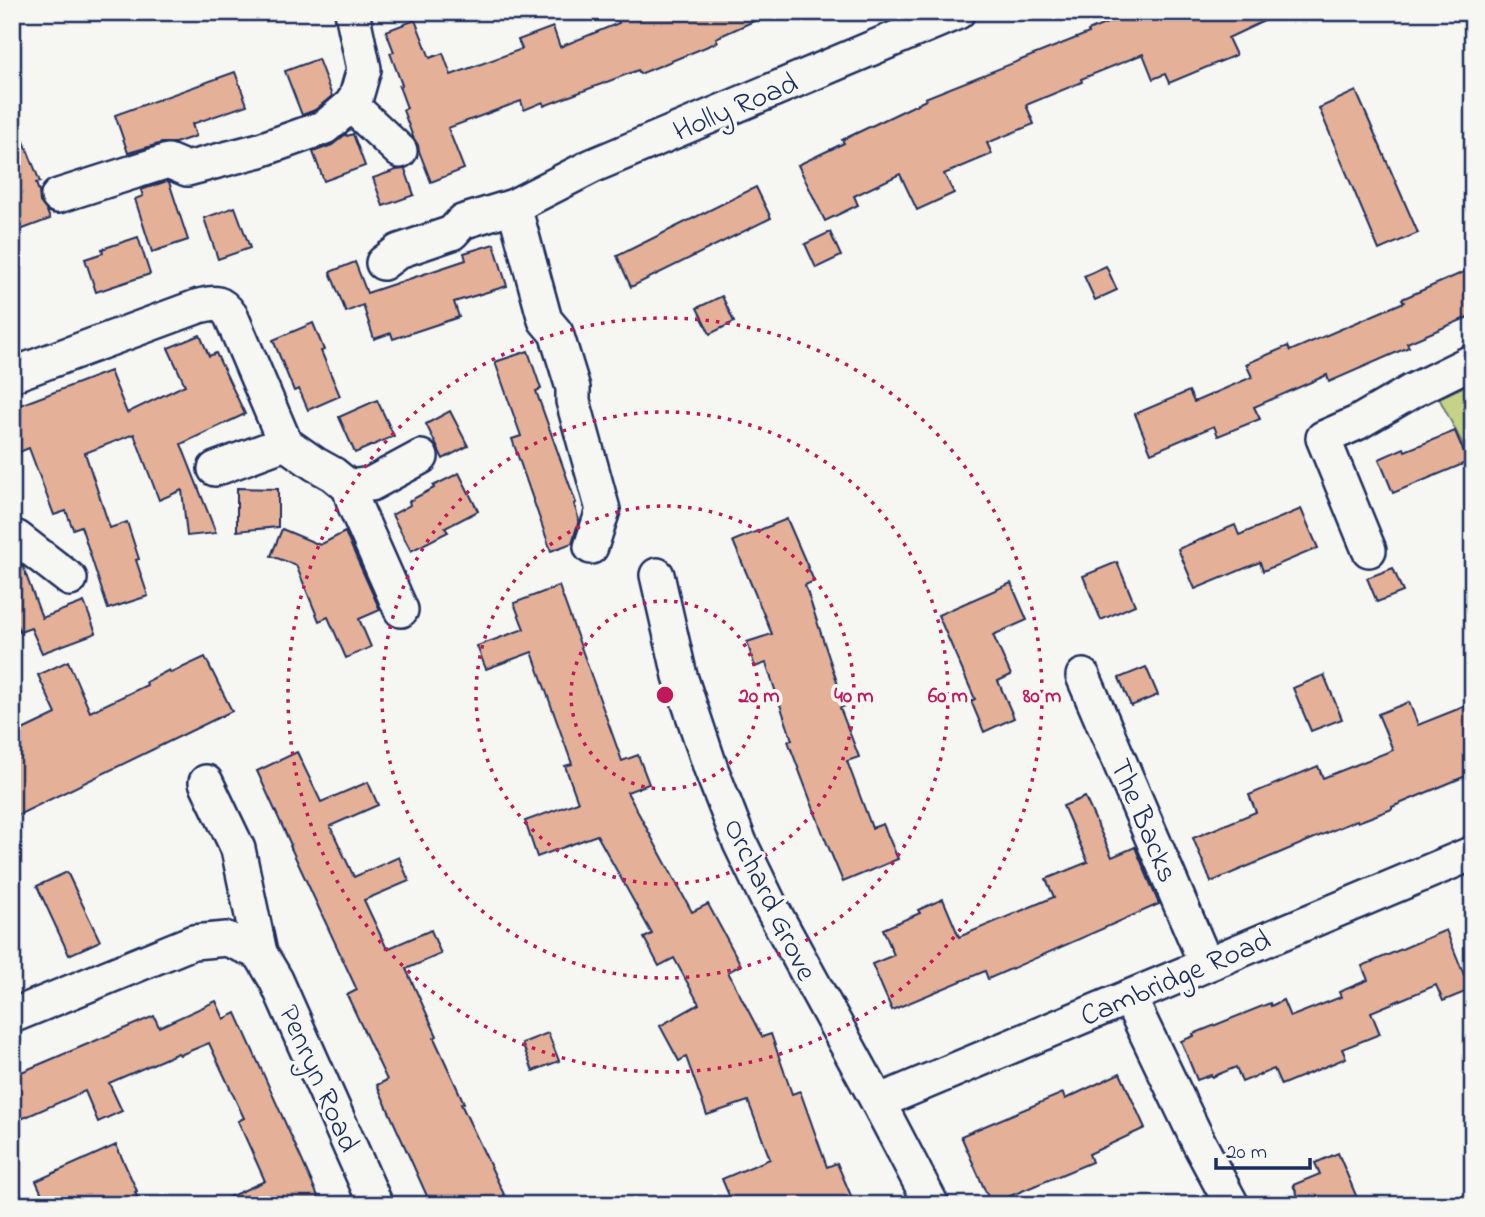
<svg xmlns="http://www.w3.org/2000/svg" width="1485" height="1217" font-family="'Indie Flower',sans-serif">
	<rect width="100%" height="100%" fill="#f6f6f2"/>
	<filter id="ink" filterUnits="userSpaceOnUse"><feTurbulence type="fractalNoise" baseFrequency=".0143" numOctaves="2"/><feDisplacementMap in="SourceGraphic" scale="14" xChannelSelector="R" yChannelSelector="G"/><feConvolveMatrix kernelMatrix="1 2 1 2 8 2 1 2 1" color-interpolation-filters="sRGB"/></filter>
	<g filter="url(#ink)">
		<polygon fill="#c5d387" stroke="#708172" stroke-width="2" points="1473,382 1473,464 1439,398"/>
		<g fill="#e4b098" stroke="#1b2f5e" stroke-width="2">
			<polygon points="636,12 774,12 716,38 718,42 640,74 638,70 544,106 543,102 524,110 521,101 448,128 464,169 431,182 419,151 418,145 413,137 403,110 407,108 399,86 402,85 390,53 394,52 386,31 415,20 430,58 443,53 451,75 522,49 518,40 553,27 560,47 619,23 618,20"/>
			<polygon points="1133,12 1283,12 1228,38 1236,55 1169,83 1165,74 1153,79 1143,54 1081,79 1082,82 1026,105 1034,124 987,143 992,154 944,174 954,193 917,210 900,174 854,196 858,205 825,221 798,165 844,143 842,140 926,100 925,98 1089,33 1088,31"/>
			<polygon points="318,59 332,96 315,110 302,115 285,71"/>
			<polygon points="235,72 247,105 192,124 196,136 175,143 162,143 128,153 115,115"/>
			<polygon points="1356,91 1418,233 1379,250 1319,108"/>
			<polygon points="12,116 14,116 40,182 36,183 39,192 40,202 47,211 50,219 12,233"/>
			<polygon points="346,134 347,136 353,134 365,166 324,181 313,152 332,145"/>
			<polygon points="405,169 414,195 383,206 373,178 396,170"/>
			<polygon points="167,181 169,182 188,240 152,252 135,199 143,196 141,190"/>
			<polygon points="756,187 771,218 631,287 617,256"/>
			<polygon points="235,207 250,248 218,259 204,218"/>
			<polygon points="830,232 841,256 816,268 805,244"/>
			<polygon points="138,237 150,274 96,292 85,259 103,253 102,249"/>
			<polygon points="494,244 507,286 454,302 459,317 393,339 391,333 374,339 363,305 346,312 330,272 355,262 367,293 466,260 464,253"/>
			<polygon points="1106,266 1117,290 1095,300 1084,276"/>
			<polygon points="1473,268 1473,315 1407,343 1409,347 1329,382 1327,375 1254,407 1260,419 1218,436 1214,426 1151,453 1135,414 1189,391 1194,402 1252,377 1246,364 1288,346 1290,351 1404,302 1402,299"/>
			<polygon points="722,296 734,322 710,334 697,308"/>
			<polygon points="313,323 324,350 321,351 340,396 308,410 299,389 294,391 273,340"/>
			<polygon points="200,335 209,356 216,353 245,414 181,444 216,533 187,536 182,490 159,500 134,434 85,453 110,528 127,522 139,559 136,560 148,596 108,609 81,526 73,529 66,511 54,515 29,448 12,455 12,408 110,371 127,413 185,385 168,348"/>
			<polygon points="528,351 541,389 536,391 576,503 574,504 579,520 572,543 551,551 512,439 521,436 495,362"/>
			<polygon points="377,400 394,436 355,453 339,417"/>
			<polygon points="450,411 468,446 443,459 426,424"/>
			<polygon points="1455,431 1468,462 1393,493 1379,459 1404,448 1405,451"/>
			<polygon points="459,473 478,511 445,528 448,532 411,551 392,515 410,505 409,501 434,488 433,486"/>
			<polygon points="237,488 278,489 278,527 237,531"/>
			<polygon points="1301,509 1318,548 1263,571 1260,562 1195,589 1178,549 1235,525 1239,535"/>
			<polygon points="787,519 814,581 805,585 845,706 840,708 859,757 847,761 872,828 883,824 898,859 843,882 825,839 788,741 792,740 766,663 755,667 747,642 772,634 733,541"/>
			<polygon points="282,529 320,545 345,532 380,610 359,619 371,647 346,658 328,617 319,621 296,565 271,556"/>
			<polygon points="12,559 23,567 42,618 84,602 96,633 42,653 31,628 20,632 12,613"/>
			<polygon points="1117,562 1135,605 1101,620 1083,576"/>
			<polygon points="1393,568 1403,592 1377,602 1367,578"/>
			<polygon points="1011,583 1027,620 993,635 1011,675 998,681 1014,718 984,732 971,701 975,699 938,615"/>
			<polygon points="559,586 622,761 638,755 649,784 627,792 692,912 708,904 741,965 728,972 762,1037 771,1034 792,1094 800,1091 827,1167 837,1163 855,1205 733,1205 722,1179 770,1159 748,1101 707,1115 686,1057 679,1061 660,1026 699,1004 674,958 659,966 644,938 652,934 597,835 537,857 525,821 578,802 565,766 572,764 532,652 486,669 477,646 524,629 514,603"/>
			<polygon points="205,657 232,711 12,818 12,735 56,714 38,675 68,661 90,712 147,685 146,682 169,670 171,673"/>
			<polygon points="1146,667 1158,695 1131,706 1119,678"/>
			<polygon points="1324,675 1342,719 1311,731 1293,688"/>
			<polygon points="1409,702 1418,725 1473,703 1473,773 1392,807 1392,809 1358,822 1357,820 1211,882 1193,838 1256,812 1249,795 1318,766 1323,778 1393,750 1378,714"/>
			<polygon points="297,752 321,802 368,782 378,805 330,826 354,877 399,857 409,881 364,900 387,949 431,930 441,954 406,969 437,1036 434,1038 464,1103 461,1104 509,1205 431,1205 377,1085 387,1080 347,995 357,990 290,846 291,845 257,771"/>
			<polygon points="1085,797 1112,857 1135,847 1159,904 988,979 985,971 892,1010 872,964 894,955 883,929 920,913 918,910 943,899 959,937 1054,897 1046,879 1088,862 1063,806"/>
			<polygon points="67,872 100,941 69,955 37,886"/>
			<polygon points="1446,930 1470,990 1443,1001 1436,985 1371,1012 1380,1034 1342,1049 1346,1058 1281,1085 1274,1069 1242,1082 1236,1067 1212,1077 1211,1075 1197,1080 1181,1041 1194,1036 1193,1034 1270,1003 1271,1006 1283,1000 1290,1017 1341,997 1339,992 1368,980 1362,966"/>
			<polygon points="216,1001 224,1019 236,1013 322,1205 211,1205 265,1181 238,1121 244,1118 209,1043 180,1055 178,1053 109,1083 122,1111 98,1122 85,1091 12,1123 12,1076 154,1016 159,1027"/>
			<polygon points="548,1033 559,1061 533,1071 522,1043"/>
			<polygon points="1120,1073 1145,1128 1089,1154 1092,1162 991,1204 961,1136 1063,1093 1065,1099"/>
			<polygon points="116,1145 137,1191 135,1192 141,1205 47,1205 36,1181"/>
			<polygon points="1338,1153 1360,1205 1302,1205 1293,1185 1320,1174 1315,1163"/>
		</g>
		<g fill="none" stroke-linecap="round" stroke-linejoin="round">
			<defs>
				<g id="street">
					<polyline points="351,105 400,151"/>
					<polyline points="58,196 168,161 187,169 260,150 325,127 351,105 356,97 364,69 352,12"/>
					<polyline points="514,206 545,320 556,333 573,388 573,401 603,510 591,547"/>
					<polyline points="383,263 399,251 452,233 462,222 514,206 592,166 958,12"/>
					<path d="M12,375l187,-69c17,-4 22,-5 32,10l54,127 30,21 18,10 16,13 22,-3 50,-27"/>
					<polyline points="215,469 285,443"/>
					<polyline points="349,487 355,506 401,610"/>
					<polyline points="12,538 17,538 70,579"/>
					<polyline points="1369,550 1323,438 1357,423 1412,391 1473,361"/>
					<polyline points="657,575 680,676 711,769 740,843 769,903 878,1102 932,1205"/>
					<polyline points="1083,676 1206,964"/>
					<polyline points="206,782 238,849 260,953"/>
					<polyline points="1129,997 1200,1145 1232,1205"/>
					<polyline points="12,1016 193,942 227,939 260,953 276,980 376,1205"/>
					<polyline points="878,1102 1473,853"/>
				</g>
			</defs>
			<use href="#street" stroke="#1b2f5e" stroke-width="38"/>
			<use href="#street" stroke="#f6f6f2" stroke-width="33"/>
		</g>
	</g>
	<g fill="none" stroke="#c2185b" stroke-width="3.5" stroke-dasharray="3.5 7">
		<circle cx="665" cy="695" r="94"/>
		<circle cx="665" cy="695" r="189"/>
		<circle cx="665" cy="695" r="283"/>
		<circle cx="665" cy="695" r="377"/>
	</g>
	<g text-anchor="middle" stroke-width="7" stroke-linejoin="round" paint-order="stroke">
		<g font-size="30" fill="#1b2f5e" stroke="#f6f6f2">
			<text transform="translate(735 106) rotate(-23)" y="10">Holly Road</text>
			<text transform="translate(1145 820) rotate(67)" y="10">The Backs</text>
			<text transform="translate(771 899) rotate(64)" y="10">Orchard Grove</text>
			<text transform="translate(1175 977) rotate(-23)" y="10">Cambridge Road</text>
			<text transform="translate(320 1078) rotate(66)" y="10">Penryn Road</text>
		</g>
	</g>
	<circle cx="665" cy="695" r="10" fill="#c2185b" stroke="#f6f6f2" stroke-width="3.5"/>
	<g font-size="21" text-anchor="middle" font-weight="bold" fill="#c2185b" stroke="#f6f6f2" stroke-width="7" stroke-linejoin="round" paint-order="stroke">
		<text x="759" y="702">20 m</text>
		<text x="854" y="702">40 m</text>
		<text x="948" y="702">60 m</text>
		<text x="1042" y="702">80 m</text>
	</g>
	<rect width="1485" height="1217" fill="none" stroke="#f6f6f2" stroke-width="42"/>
	<rect x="21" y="21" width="1443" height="1175" fill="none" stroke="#1b2f5e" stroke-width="2.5" filter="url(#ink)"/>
	<path d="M1216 1158v10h94v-10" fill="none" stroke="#1b2f5e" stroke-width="3.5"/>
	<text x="1226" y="1158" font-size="21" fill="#1b2f5e" stroke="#f6f6f2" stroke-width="5" paint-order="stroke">20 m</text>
</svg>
